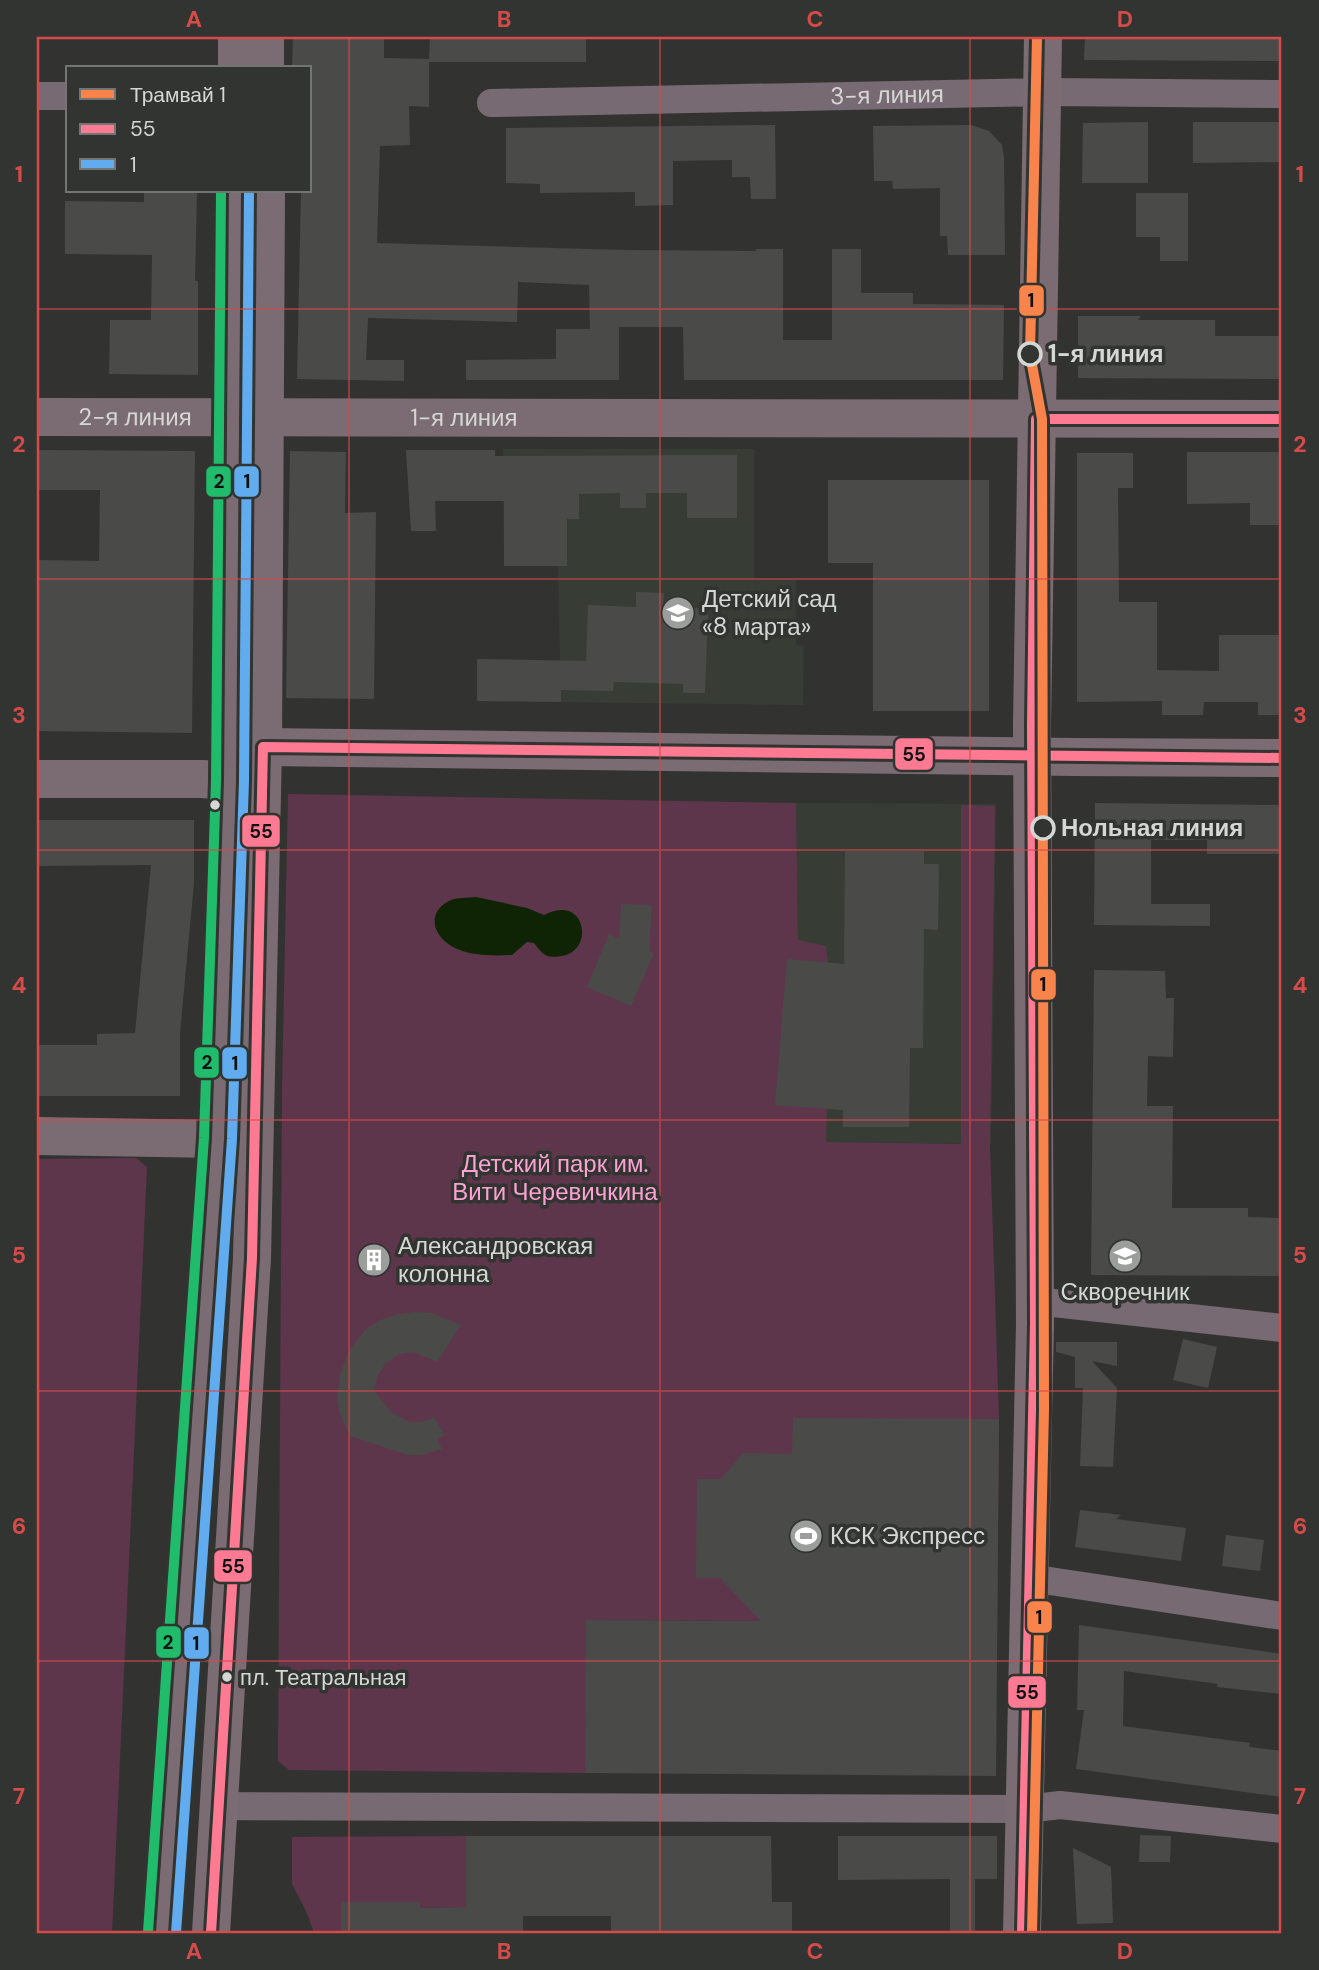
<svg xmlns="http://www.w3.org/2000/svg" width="1319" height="1970" font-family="'DM Sans',sans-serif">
	<rect width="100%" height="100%" fill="#323331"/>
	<g fill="#373d34">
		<polygon points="503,449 754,449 754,580 796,580 796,645 804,646 803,705 561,702 558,566 504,566"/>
		<polygon points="796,803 996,804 991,1144 825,1142 830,980 798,940"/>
	</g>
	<g fill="#5e364c">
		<polygon points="288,794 796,803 798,940 826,946 830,980 826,1142 961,1144 961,805 995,806 990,1144 999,1419 997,1639 776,1621 587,1620 585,1773 289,1770 278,1761 282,1090"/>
		<polygon points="136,1158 147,1167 112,1933 37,1933 37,1159"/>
		<polygon points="466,1836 466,1873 474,1907 420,1908 420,1902 341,1902 341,1933 314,1933 307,1913 292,1884 292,1837"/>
	</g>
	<path fill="#0f2404" d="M476,897l51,11 17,7c43,-22 51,37 17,41 -16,3 -18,-2 -27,-13l-7,-1 -15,13c-19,1 -42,1 -59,-8 -20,-11 -27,-34 -4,-46 8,-4 18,-3 27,-4z"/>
	<g fill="#4a4b49">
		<polygon points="293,37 384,37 384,58 429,59 430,37 586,37 586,62 429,62 429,107 409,106 410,145 380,146 377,243 627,250 756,251 756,249 783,249 783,340 832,340 832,249 861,249 861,293 913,293 913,304 1004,305 1003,380 684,380 683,327 619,327 619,380 466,380 466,360 556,359 556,329 590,329 589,285 518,282 517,322 368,318 366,360 404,360 404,381 297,379 301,191 310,191 310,68 292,68"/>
		<polygon points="1085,37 1282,37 1282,61 1084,60"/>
		<polygon points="1148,122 1148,183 1082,183 1083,123"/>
		<polygon points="1193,122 1282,122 1282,162 1193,163"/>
		<polygon points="775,125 776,199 751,199 750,177 732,177 732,160 673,161 673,205 635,206 635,192 540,193 540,184 506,183 506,128"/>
		<polygon points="971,125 989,131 1002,145 1004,158 1005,255 948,255 947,236 940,236 940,188 893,189 892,181 874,181 873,126"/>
		<polygon points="144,191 197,191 195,281 198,281 198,375 109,374 110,320 151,320 152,255 65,254 65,201 144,202"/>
		<polygon points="1136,193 1188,193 1188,261 1160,261 1160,237 1136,237"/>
		<polygon points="1078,316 1141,316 1138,320 1215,320 1215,336 1282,336 1282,379 1078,378"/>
		<polygon points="37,450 195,451 192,733 37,731 37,560 99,561 100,490 37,490"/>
		<polygon points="406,450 495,450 495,456 737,455 737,518 687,518 687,493 646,493 646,508 620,508 620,493 579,494 579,519 567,519 567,566 504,566 504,501 435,501 436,531 411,531"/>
		<polygon points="290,451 346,452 345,513 376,512 374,699 286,698"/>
		<polygon points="1187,452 1280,452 1280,525 1250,525 1250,503 1187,504"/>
		<polygon points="1077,453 1133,453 1133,488 1118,488 1119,602 1157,602 1157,670 1219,671 1219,635 1282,635 1282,715 1258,715 1258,702 1204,702 1203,715 1162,715 1162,701 1077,702"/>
		<polygon points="828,480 989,480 989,711 873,711 873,563 828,563"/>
		<polygon points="636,592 664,593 663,607 708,609 705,693 683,693 683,684 614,682 613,691 561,690 561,702 477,701 477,659 586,661 588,605 636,607"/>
		<polygon points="1095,803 1282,805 1282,854 1207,854 1207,840 1151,840 1151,904 1210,904 1210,926 1094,925"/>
		<polygon points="38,820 194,820 194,883 180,1033 180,1096 37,1096 37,1045 97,1045 97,1034 135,1033 151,865 39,866"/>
		<polygon points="845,851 924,851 924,864 939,864 938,930 924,929 923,1048 910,1048 909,1127 843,1127 843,1110 775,1105 787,959 844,964"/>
		<polygon points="621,904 652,905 649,951 654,953 631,1006 587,987 609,934 619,939"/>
		<polygon points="1094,970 1165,971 1166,998 1174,998 1173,1057 1148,1056 1147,1106 1173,1106 1172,1208 1248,1208 1248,1217 1282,1218 1282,1276 1091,1275"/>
		<polygon points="414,1312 431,1313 461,1325 437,1362 414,1352 399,1354 385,1364 377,1377 374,1391 392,1413 409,1422 420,1422 434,1418 445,1435 437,1439 442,1449 421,1455 408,1455 350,1436 340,1414 337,1399 340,1374 349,1351 365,1330 381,1320 399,1314"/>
		<polygon points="1183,1339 1217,1347 1208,1388 1173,1380"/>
		<polygon points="1056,1342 1117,1342 1117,1366 1092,1361 1117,1388 1113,1467 1080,1466 1083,1388 1075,1388 1075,1357 1056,1352"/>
		<polygon points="793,1418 999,1419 996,1776 585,1773 586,1620 761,1621 720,1578 696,1578 697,1479 721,1479 743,1453 792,1454"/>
		<polygon points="1080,1510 1121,1515 1116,1519 1186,1528 1181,1561 1075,1547"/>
		<polygon points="1226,1535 1264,1540 1260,1571 1222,1566"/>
		<polygon points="1079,1625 1282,1654 1282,1694 1217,1687 1218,1684 1124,1671 1123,1726 1250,1743 1249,1747 1282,1751 1282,1797 1076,1769 1084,1710 1077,1710"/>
		<polygon points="1140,1835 1171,1836 1170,1862 1139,1862"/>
		<polygon points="466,1836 771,1836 772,1902 792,1902 792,1933 611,1933 611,1916 523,1916 523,1933 341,1933 341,1902 420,1902 420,1908 466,1907"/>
		<polygon points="838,1836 997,1836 997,1879 975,1879 975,1933 950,1933 950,1879 838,1880"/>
		<polygon points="1073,1848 1111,1867 1113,1923 1077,1924"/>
	</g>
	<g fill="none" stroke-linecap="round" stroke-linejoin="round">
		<g stroke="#786a72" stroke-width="28">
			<polyline points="37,96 68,96"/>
			<path id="s1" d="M491,103l557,-11 234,2"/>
			<polyline points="1035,1301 1282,1328"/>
			<polyline points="1030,1578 1282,1616"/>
			<polyline points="220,1806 1026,1809 1060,1805 1282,1829"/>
		</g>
		<g stroke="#7b6c73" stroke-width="38">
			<polyline points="265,37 265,68"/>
			<polyline points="237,68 237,37"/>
			<path id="s2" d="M37,417l1245,2"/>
			<polyline points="263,747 1074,757 1282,758"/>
			<polyline points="37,779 202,779 230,781"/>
			<polyline points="37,1136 218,1139"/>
			<polyline points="162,1933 218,1139 230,781 235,191"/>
			<polyline points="211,1933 252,1258 263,747 266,191"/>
			<polyline points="1022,1933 1035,1324 1032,725 1043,37"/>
		</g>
		<defs>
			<g id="bus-1">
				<polyline points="211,1933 252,1258 263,747 1282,758"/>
				<polyline points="1022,1933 1035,1324 1032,725 1036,419 1282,419"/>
			</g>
			<polyline id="bus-2" points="176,1933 232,1139 244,781 249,191"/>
			<polyline id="bus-3" points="148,1932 204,1138 216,781 221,191"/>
		</defs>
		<use href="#bus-1" stroke="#313430" stroke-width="16"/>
		<use href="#bus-2" stroke="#313430" stroke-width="16"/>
		<use href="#bus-3" stroke="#313430" stroke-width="16"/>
		<use href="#bus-1" stroke="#fe7a93" stroke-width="10"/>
		<use href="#bus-2" stroke="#60acee" stroke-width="10"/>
		<use href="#bus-3" stroke="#20bc6c" stroke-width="10"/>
		<defs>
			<polyline id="tram-1" points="1032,1933 1044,1410 1042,419 1030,354 1037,37"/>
		</defs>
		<use href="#tram-1" stroke="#313430" stroke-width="16"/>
		<use href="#tram-1" stroke="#f8844c" stroke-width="10"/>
	</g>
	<path fill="none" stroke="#d64b4a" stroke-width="2" stroke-opacity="0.55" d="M349,37v1896M660,37v1896M970,37v1896M37,309h1245M37,579h1245M37,850h1245M37,1120h1245M37,1391h1245M37,1661h1245"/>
	<defs>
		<symbol id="school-disc" viewBox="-11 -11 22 22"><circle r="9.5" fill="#9c9e9b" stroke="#313430"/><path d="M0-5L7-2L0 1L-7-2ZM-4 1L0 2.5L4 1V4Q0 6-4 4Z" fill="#fff"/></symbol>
		<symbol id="building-disc" viewBox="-11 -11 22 22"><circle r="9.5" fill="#9c9e9b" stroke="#313430"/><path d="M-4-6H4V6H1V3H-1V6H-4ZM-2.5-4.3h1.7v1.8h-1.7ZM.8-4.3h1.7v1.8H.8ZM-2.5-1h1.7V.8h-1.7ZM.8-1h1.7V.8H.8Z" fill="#fff"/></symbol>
		<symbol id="stadium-disc" viewBox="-11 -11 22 22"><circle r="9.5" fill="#9c9e9b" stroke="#313430"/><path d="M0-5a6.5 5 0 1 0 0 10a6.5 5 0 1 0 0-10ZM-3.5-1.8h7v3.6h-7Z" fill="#fff"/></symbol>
	</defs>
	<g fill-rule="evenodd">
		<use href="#school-disc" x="659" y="594" width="38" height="38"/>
		<use href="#school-disc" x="1106" y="1237" width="38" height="38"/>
		<use href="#building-disc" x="355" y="1241" width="38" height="38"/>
		<use href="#stadium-disc" x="787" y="1517" width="38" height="38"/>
	</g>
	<g fill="#313430" stroke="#d5d7d4" stroke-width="3.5">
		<circle cx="1030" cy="354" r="11"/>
		<circle cx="1043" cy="828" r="11"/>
	</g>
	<g fill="#d5d7d4" stroke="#313430" stroke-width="2.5">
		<circle cx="215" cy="805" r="6"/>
		<circle cx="227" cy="1677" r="6"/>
	</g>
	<g text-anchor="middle" stroke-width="7" stroke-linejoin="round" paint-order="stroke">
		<g font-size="22" fill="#d5d7d4" stroke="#313430" text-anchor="start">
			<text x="240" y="1685">пл. Театральная</text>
		</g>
		<g font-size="24" fill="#d5d7d4" stroke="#313430">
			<text dy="8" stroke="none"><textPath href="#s1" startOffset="396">3-я линия</textPath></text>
			<text dy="8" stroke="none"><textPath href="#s2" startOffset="98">2-я линия</textPath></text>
			<text dy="8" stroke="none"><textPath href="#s2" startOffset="427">1-я линия</textPath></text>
		</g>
		<g font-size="24" font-weight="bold" fill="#d5d7d4" stroke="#313430" text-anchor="start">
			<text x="1048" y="362">1-я линия</text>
			<text x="1061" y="836">Нольная линия</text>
		</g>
		<g font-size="24" fill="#d5d7d4" stroke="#313430" text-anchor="start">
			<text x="702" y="607">Детский сад<tspan x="702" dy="28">«8 марта»</tspan></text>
			<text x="398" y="1254">Александровская<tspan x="398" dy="28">колонна</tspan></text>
			<text x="1125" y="1300" text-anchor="middle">Скворечник</text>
			<text x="830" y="1544">КСК Экспресс</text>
		</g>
		<g font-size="24" fill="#fca2d3" stroke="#313430">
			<text x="555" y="1172">Детский парк им.<tspan x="555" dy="28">Вити Черевичкина</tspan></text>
		</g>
	</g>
	<g stroke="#313430" stroke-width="2.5">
		<rect x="1018" y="284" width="27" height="33" rx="7" fill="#f8844c"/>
		<rect x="205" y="465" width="27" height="33" rx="7" fill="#20bc6c"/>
		<rect x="233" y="465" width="27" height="33" rx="7" fill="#60acee"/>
		<rect x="894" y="737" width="40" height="34" rx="7" fill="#fe7a93"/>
		<rect x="241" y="814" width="40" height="34" rx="7" fill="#fe7a93"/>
		<rect x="1030" y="968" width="27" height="33" rx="7" fill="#f8844c"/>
		<rect x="193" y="1046" width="27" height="33" rx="7" fill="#20bc6c"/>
		<rect x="221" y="1046" width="27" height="34" rx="7" fill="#60acee"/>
		<rect x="213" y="1549" width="40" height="34" rx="7" fill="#fe7a93"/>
		<rect x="1026" y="1600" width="27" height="34" rx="7" fill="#f8844c"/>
		<rect x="155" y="1625" width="27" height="34" rx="7" fill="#20bc6c"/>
		<rect x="183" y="1626" width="27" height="34" rx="7" fill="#60acee"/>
		<rect x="1007" y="1675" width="40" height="34" rx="7" fill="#fe7a93"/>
	</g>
	<g font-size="19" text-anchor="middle" font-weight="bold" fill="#111">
		<text x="1031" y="307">1</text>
		<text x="219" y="488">2</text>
		<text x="247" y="488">1</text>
		<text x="914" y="761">55</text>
		<text x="261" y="838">55</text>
		<text x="1043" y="991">1</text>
		<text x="207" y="1069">2</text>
		<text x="235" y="1070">1</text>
		<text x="233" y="1573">55</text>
		<text x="1039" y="1624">1</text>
		<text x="168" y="1649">2</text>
		<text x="196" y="1650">1</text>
		<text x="1027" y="1699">55</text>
	</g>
	<rect width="1319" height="1970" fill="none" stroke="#313430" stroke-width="77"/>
	<rect x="66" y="66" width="245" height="126" fill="#313430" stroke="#737572" stroke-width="2"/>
	<rect x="80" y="89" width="35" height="10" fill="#f8844c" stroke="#737572" stroke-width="2"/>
	<text x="130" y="102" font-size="21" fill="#d5d7d4">Трамвай 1</text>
	<rect x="80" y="124" width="35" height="10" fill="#fe7a93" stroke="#737572" stroke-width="2"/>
	<text x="130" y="136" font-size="21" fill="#d5d7d4">55</text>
	<rect x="80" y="159" width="35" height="10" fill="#60acee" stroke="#737572" stroke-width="2"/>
	<text x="130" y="172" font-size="21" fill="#d5d7d4">1</text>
	<rect x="38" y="38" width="1242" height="1894" fill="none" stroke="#d64b4a" stroke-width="2.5"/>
	<g font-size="23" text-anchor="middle" font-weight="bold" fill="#d64b4a">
		<text x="194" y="27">A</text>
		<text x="504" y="27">B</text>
		<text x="815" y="27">C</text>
		<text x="1125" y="27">D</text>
		<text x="19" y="182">1</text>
		<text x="1300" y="182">1</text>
		<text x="19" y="452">2</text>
		<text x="1300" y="452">2</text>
		<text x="19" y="723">3</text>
		<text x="1300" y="723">3</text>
		<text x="19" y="993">4</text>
		<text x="1300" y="993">4</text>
		<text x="19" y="1263">5</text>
		<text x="1300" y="1263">5</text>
		<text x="19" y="1534">6</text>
		<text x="1300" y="1534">6</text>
		<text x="19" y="1804">7</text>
		<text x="1300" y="1804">7</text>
		<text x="194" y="1959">A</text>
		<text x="504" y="1959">B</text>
		<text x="815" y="1959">C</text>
		<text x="1125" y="1959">D</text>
	</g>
</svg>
